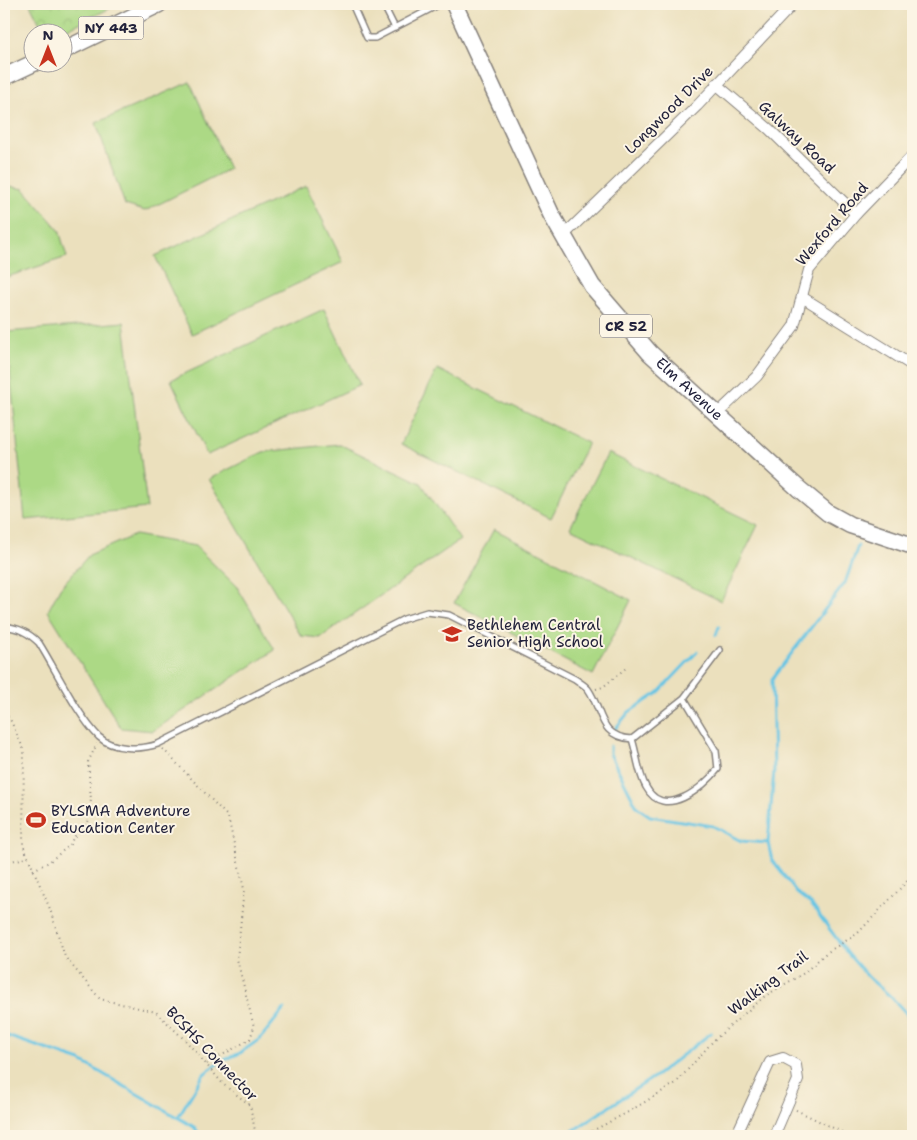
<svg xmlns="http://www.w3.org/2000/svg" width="917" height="1140" font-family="'Shantell Sans',sans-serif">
	<defs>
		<pattern id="park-crowns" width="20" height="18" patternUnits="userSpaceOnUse" patternTransform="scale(1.25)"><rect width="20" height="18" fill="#acd985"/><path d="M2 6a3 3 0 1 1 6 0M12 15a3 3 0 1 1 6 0" fill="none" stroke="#94ba74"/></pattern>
	</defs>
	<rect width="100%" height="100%" fill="#fcf5e5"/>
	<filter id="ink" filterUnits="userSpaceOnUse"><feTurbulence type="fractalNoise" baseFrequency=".02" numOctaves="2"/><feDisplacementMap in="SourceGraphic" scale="10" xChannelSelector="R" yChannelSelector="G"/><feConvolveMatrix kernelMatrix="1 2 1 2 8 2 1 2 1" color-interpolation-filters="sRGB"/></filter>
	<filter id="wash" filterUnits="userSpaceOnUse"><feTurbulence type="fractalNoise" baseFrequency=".0096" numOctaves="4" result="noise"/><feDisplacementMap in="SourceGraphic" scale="20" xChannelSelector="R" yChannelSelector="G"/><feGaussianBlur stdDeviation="1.12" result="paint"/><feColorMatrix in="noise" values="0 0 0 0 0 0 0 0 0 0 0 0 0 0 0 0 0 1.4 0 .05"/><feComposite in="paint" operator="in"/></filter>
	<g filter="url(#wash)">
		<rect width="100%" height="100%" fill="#ebe0bd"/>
		<polygon fill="url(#park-crowns)" stroke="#677e60" points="30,4 119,4 61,32 44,32"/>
		<g fill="#acd985" stroke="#677e60">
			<polygon points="190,82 229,169 145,211 125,205 96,123"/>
			<polygon points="4,185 24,189 59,230 67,257 4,278"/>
			<polygon points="306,186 343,262 192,334 155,256"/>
			<polygon points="324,309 360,385 207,455 171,380"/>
			<polygon points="124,322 147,508 25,520 6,332"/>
			<polygon points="437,369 588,443 551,518 401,444"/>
			<polygon points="339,444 421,483 460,540 320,638 301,636 209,479 263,452"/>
			<polygon points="608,453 758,525 721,601 570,528"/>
			<polygon points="494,529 631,600 593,675 454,603"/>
			<polygon points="135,535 195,546 237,587 275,650 153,731 121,728 48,611 60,588 89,555"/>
		</g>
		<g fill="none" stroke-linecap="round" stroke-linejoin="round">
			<g stroke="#66c5e4" stroke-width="3">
				<polyline points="858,546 845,583 772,679 774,771 768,843 772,860 797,893 811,904 848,954 869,978 891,997 906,1013 913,1026"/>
				<polyline points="716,635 719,627"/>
				<polyline points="615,729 629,712 658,693 697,652"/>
				<polyline points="610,746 610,754 637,807 650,816 713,826 741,841 768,843"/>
				<polyline points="4,1035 81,1061 194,1127 201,1136"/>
				<polyline points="178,1117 204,1074 218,1063 240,1053 260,1039 284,1009"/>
				<polyline points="565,1136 657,1075 711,1033"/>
			</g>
		</g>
	</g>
	<g filter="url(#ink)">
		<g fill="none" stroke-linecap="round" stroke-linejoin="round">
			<defs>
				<g id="service">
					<polyline points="352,4 367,38 375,38 440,4"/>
					<polyline points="383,4 395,28"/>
					<path d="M4,626c14,2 24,6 35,17 17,27 38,72 60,94 14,13 42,13 59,7l246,-125 23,-7 22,3 126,64c4,3 10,6 13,10 15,21 10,48 44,50"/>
					<path d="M684,698l-52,41c5,15 6,34 14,48 18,34 58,0 72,-18l-2,-18 -32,-53 36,-48"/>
				</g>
				<g id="minor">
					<polyline points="716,84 769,129 856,214"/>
					<polyline points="563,236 697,106 793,4"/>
					<polyline points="802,297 913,366"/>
					<polyline points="717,414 757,376 794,326 809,270 856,214 913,155"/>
					<polyline points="736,1136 770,1062 783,1058 796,1065 798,1080 774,1136"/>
				</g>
				<g id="primary">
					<path id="s1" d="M454,4l97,210 41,72 58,67 149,136 29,24 22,12 63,21"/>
					<polyline points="62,51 159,4"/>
					<polyline points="4,77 36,62"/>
				</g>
			</defs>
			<use href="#service" stroke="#86817c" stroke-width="8"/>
			<use href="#minor" stroke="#86817c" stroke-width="12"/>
			<use href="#primary" stroke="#86817c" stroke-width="19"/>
			<g stroke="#86817c" stroke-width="2" stroke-dasharray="1 4" stroke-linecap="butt">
				<polyline points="47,68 57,64"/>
				<polyline points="596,689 603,687 626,668"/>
				<polyline points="4,713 10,719 24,750 23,845 50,909 65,957 100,999 156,1012 186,1041 224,1085 250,1105 256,1136"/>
				<polyline points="163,749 228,817 244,889 237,959 254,1027 250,1039 207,1064"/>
				<polyline points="4,862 28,858"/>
				<polyline points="33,870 49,862 70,845 73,838 88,823 91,800 88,762 97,744"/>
				<polyline points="796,1110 850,1136"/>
				<polyline points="583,1136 630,1111 676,1083 714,1040 765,996 804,973 826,953 857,934 913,875"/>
			</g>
			<use href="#service" stroke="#fff" stroke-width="5"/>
			<use href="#minor" stroke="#fff" stroke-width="10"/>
			<use href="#primary" stroke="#fff" stroke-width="16"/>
		</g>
	</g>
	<defs>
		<symbol id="school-bare" viewBox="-9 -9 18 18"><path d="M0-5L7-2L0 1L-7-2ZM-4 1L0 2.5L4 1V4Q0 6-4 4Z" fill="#c8321e" stroke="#fcf5e5" stroke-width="2.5" paint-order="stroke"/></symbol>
		<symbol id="stadium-bare" viewBox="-9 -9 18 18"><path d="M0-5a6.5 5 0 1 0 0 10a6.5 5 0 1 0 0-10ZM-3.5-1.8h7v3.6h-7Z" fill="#c8321e" stroke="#fcf5e5" stroke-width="2.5" paint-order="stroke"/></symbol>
	</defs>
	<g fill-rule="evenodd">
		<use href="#school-bare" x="438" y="620" width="28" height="28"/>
		<use href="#stadium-bare" x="22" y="806" width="28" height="28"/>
	</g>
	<g text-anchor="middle" stroke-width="4" stroke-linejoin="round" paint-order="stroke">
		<g fill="#fcf5e5" stroke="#63616e" stroke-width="1">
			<rect x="78.5" y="16.5" width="65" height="23" rx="4"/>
			<rect x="600" y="314.5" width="52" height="23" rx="4"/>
		</g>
		<g font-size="14" font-weight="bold" fill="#22223b">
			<text x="111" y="33">NY 443</text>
			<text x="626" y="331">CR 52</text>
		</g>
		<g font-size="15" fill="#22223b" stroke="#fcf5e5">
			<text transform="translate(669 110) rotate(-45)" y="5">Longwood Drive</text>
			<text transform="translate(797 137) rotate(43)" y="5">Galway Road</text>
			<text transform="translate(832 224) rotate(-50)" y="5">Wexford Road</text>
			<text dy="5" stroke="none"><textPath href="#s1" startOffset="456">Elm Avenue</textPath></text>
			<text transform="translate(768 983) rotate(-37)" y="5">Walking Trail</text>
			<text transform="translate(212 1054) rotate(46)" y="5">BCSHS Connector</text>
		</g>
		<g font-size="15" fill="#22223b" stroke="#fcf5e5" text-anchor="start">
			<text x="467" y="630">Bethlehem Central<tspan x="467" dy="17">Senior High School</tspan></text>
			<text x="51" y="816">BYLSMA Adventure<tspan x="51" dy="17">Education Center</tspan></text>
		</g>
	</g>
	<rect width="917" height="1140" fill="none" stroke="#fcf5e5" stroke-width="20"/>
	<g transform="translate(48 48)"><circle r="24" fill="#fcf5e5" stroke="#a5a1a1"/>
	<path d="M0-4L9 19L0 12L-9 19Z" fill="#c8321e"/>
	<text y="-8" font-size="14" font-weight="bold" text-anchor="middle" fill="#22223b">N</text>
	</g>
</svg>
